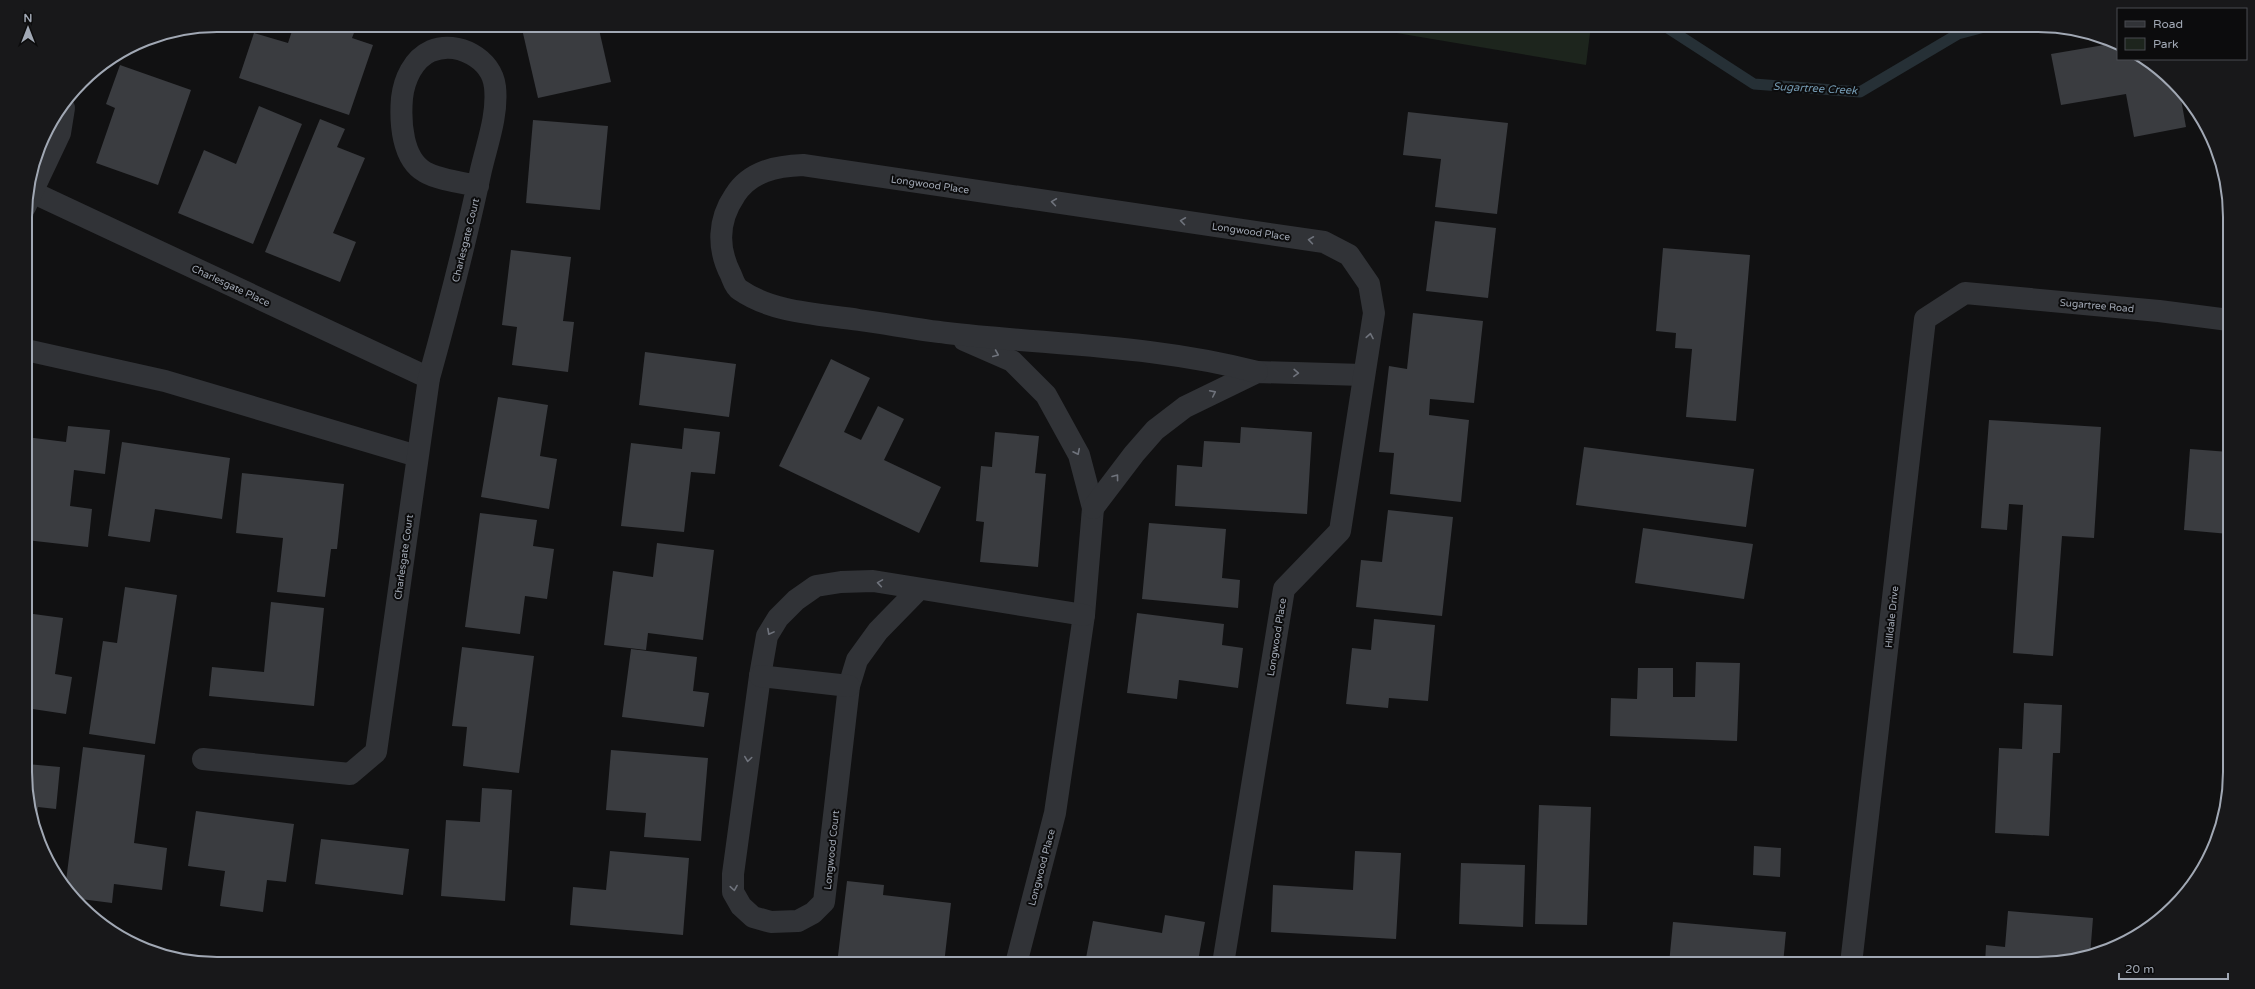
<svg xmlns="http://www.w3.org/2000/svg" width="2255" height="989" font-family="'Varela Round',sans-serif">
	<rect width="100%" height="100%" fill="#111112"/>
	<polygon fill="#1d251d" points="1349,25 1591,25 1586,65"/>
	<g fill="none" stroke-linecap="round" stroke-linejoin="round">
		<polyline stroke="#263036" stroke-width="11" points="1663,25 1754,84 1860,92 1958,34 1992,25"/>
	</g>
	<g fill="#3a3c40">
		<polygon points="294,25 357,25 352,38 373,45 349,115 239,78 254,33 288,43"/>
		<polygon points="540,25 598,25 611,82 538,98 522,29"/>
		<polygon points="2116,43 2118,59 2145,59 2155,65 2179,88 2186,127 2134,137 2126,94 2061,105 2051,54"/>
		<polygon points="120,65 191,90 158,185 96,163 115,108 106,104"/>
		<polygon points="259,106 302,124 253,244 178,213 204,150 236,164"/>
		<polygon points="1408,112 1508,123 1497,214 1435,207 1441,159 1403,155"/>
		<polygon points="320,119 345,129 337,147 365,158 333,233 356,242 340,282 265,252"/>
		<polygon points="533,120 608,126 600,210 526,203"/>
		<polygon points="1435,221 1496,228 1488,298 1426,291"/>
		<polygon points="1663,248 1750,255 1736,421 1686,417 1692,349 1675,348 1676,333 1656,331"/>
		<polygon points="511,250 571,257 563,321 574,322 568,372 512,365 517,327 502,325"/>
		<polygon points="1413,313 1483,321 1474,403 1430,399 1429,415 1469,420 1461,502 1390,494 1394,453 1379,452 1389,366 1407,369"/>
		<polygon points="645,352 736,364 729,417 639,405"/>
		<polygon points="831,359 870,378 844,432 861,440 878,406 904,419 884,460 941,487 919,533 779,466"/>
		<polygon points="498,397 548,405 540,456 557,459 549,509 481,497"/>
		<polygon points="1989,420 2101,427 2094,538 2062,536 2053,656 2013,653 2023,505 2009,504 2007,530 1981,528"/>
		<polygon points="68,426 110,430 105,474 74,470 70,506 92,509 88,547 26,540 26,437 66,442"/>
		<polygon points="1241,427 1312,432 1307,514 1175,506 1177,465 1202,467 1204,441 1240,443"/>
		<polygon points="684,428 720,432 715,474 691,472 684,532 621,526 631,443 682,449"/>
		<polygon points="995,432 1039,436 1035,473 1046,474 1038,567 980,562 984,522 976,521 981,466 992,467"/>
		<polygon points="122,442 230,458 222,519 155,509 150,542 108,536"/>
		<polygon points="1584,447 1754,469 1746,527 1576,505"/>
		<polygon points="2190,449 2229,452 2229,534 2184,530"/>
		<polygon points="242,473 344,484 337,549 331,549 325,597 277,592 283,538 236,533"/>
		<polygon points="1388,510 1453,517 1442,616 1356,607 1361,560 1382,562"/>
		<polygon points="480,513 537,520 533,546 554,549 547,599 525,596 520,634 465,627"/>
		<polygon points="1149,523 1226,529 1222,578 1240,580 1238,608 1142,599"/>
		<polygon points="1643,528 1753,544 1744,599 1635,583"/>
		<polygon points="657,543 714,550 703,640 648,633 646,650 604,645 613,571 653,577"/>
		<polygon points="125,587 177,595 155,744 89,734 103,641 117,643"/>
		<polygon points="271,602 324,608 314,706 209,696 212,667 264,672"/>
		<polygon points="26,613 63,618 55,674 72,677 66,714 26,708"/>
		<polygon points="1137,613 1224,624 1222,645 1243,648 1238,688 1179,680 1177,699 1127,693"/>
		<polygon points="1374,619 1435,625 1428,701 1389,698 1388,708 1346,704 1352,648 1371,650"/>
		<polygon points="462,647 534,656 519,773 463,766 467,727 452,726"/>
		<polygon points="631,649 697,657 693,691 709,693 704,727 622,717"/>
		<polygon points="1696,662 1740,663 1737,741 1610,736 1611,698 1637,699 1638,668 1673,668 1673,697 1695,697"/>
		<polygon points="2024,703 2062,705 2060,753 2053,753 2049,836 1995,833 1999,748 2022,749"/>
		<polygon points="83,747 145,755 134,843 167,848 162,890 114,884 112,903 73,898 65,889"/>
		<polygon points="611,750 708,758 701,841 644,837 646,813 606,810"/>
		<polygon points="27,764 60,767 56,809 38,807 35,830 27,797"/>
		<polygon points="482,788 512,790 505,901 441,896 446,820 480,822"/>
		<polygon points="1539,805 1591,807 1587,925 1535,924"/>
		<polygon points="196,811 294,824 286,882 267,880 263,912 220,906 225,871 188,866"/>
		<polygon points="321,839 409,849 403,895 315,884"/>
		<polygon points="1754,846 1781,848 1780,877 1753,875"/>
		<polygon points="610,851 689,858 683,935 570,925 573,887 606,890"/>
		<polygon points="1355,851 1401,853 1396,939 1271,932 1273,885 1353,890"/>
		<polygon points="1461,863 1525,865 1523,927 1459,924"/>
		<polygon points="847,881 884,885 883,895 951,903 944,964 837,964"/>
		<polygon points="2008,911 2093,918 2090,956 2050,964 1985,964 1986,945 2005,947"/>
		<polygon points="1165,915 1205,922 1198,961 1170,956 1168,964 1105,964 1105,962 1086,958 1093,921 1162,933"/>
		<polygon points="1673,922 1786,932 1783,964 1669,964"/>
	</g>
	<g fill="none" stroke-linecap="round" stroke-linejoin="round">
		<g stroke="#313337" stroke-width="22">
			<polyline points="34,193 429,378"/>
			<polyline points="25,207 60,133 64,108"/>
			<polyline points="964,340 1012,361 1046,395 1079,455 1093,508 1084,615 1055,813 1016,964"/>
			<polyline points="26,350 165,381 417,456"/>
			<polyline points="1093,508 1134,454 1155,430 1185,407 1257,372 1363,375"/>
			<polyline points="919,589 878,631 857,660 849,686 824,902 813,913 798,921 771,922 753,917 741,906 733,892 733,874 760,676 767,636 778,618 796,600 816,586 841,582 873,581 1084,615"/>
			<polyline points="760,676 849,686"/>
			<path d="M203,759l147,15 26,-22 53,-374c19,-68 37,-138 52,-208 6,-26 17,-55 14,-83 -3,-28 -37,-47 -64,-36 -18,8 -27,29 -29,47 -2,24 0,61 23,74 11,7 39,11 53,14"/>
			<path d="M1223,964l61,-375 56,-58 34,-218 -5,-29 -20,-29 -25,-13 -521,-77c-26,1 -53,6 -68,30 -17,25 -18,53 -4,80 2,5 4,12 9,15 33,23 80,24 119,30 30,4 59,10 88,13 103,12 209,12 310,39"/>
			<polyline points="1851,964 1925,319 1965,293 2159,311 2229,320"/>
		</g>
	</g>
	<defs><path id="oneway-chevron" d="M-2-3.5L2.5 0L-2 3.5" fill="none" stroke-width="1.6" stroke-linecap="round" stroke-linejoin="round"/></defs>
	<g stroke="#6f737c">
		<use href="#oneway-chevron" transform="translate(1054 202) rotate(-172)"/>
		<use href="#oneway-chevron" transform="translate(1183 221) rotate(-172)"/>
		<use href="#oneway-chevron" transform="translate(1311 240) rotate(-172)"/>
		<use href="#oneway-chevron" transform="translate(1370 336) rotate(-80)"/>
		<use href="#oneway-chevron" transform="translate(996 354) rotate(23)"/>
		<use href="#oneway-chevron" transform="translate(1296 373) rotate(2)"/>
		<use href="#oneway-chevron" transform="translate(1213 393) rotate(-26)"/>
		<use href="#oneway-chevron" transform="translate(1077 452) rotate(64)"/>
		<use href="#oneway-chevron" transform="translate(1116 477) rotate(-53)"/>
		<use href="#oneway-chevron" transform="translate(880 583) rotate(-171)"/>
		<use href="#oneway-chevron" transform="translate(770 632) rotate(118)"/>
		<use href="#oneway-chevron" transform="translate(748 759) rotate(98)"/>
		<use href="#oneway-chevron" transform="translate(734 888) rotate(81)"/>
	</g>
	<g text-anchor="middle" stroke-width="4" stroke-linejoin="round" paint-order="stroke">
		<g font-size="10" fill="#a1a8b4" stroke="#0c0c0d">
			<text transform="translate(930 184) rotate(8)" y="4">Longwood Place</text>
			<text transform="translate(1251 231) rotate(8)" y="4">Longwood Place</text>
			<text transform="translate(465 240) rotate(-76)" y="4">Charlesgate Court</text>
			<text transform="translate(231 285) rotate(25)" y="4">Charlesgate Place</text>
			<text transform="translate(2097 305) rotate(5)" y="4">Sugartree Road</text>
			<text transform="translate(403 557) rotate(-82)" y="4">Charlesgate Court</text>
			<text transform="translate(1891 617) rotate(-84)" y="4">Hilldale Drive</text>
			<text transform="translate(1276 637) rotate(-81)" y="4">Longwood Place</text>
			<text transform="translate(831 850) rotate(-84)" y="4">Longwood Court</text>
			<text transform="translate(1041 867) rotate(-75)" y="4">Longwood Place</text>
		</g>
		<g font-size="11" font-style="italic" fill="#749ab2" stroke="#0c0c0d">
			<text transform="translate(1815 88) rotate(3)" y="4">Sugartree Creek</text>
		</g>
	</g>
	<path d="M0 0H2255V989H0ZM217 32H2038A185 185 0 0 1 2223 217V772A185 185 0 0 1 2038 957H217A185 185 0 0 1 32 772V217A185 185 0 0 1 217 32Z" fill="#18181a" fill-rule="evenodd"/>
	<path fill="none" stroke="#a1a8b4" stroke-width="2" d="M217 32H2038A185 185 0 0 1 2223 217V772A185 185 0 0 1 2038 957H217A185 185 0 0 1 32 772V217A185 185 0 0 1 217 32Z"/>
	<rect x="2117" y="8" width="130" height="52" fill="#0c0c0d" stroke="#484a50"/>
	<rect x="2125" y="21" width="20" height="6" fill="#313337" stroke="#484a50"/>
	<text x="2153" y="28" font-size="12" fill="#a1a8b4">Road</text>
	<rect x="2125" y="38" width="20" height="12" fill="#1d251d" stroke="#484a50"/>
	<text x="2153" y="48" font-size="12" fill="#a1a8b4">Park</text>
	<g transform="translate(28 28)" stroke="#0c0c0d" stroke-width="3" paint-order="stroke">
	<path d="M0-3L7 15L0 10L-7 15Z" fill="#a1a8b4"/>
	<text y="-6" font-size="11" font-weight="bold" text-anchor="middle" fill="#a1a8b4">N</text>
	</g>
	<path d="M2119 973v6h109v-6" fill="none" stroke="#a1a8b4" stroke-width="2"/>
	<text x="2125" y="973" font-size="12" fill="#a1a8b4" stroke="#0c0c0d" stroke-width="3" paint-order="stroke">20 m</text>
</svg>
